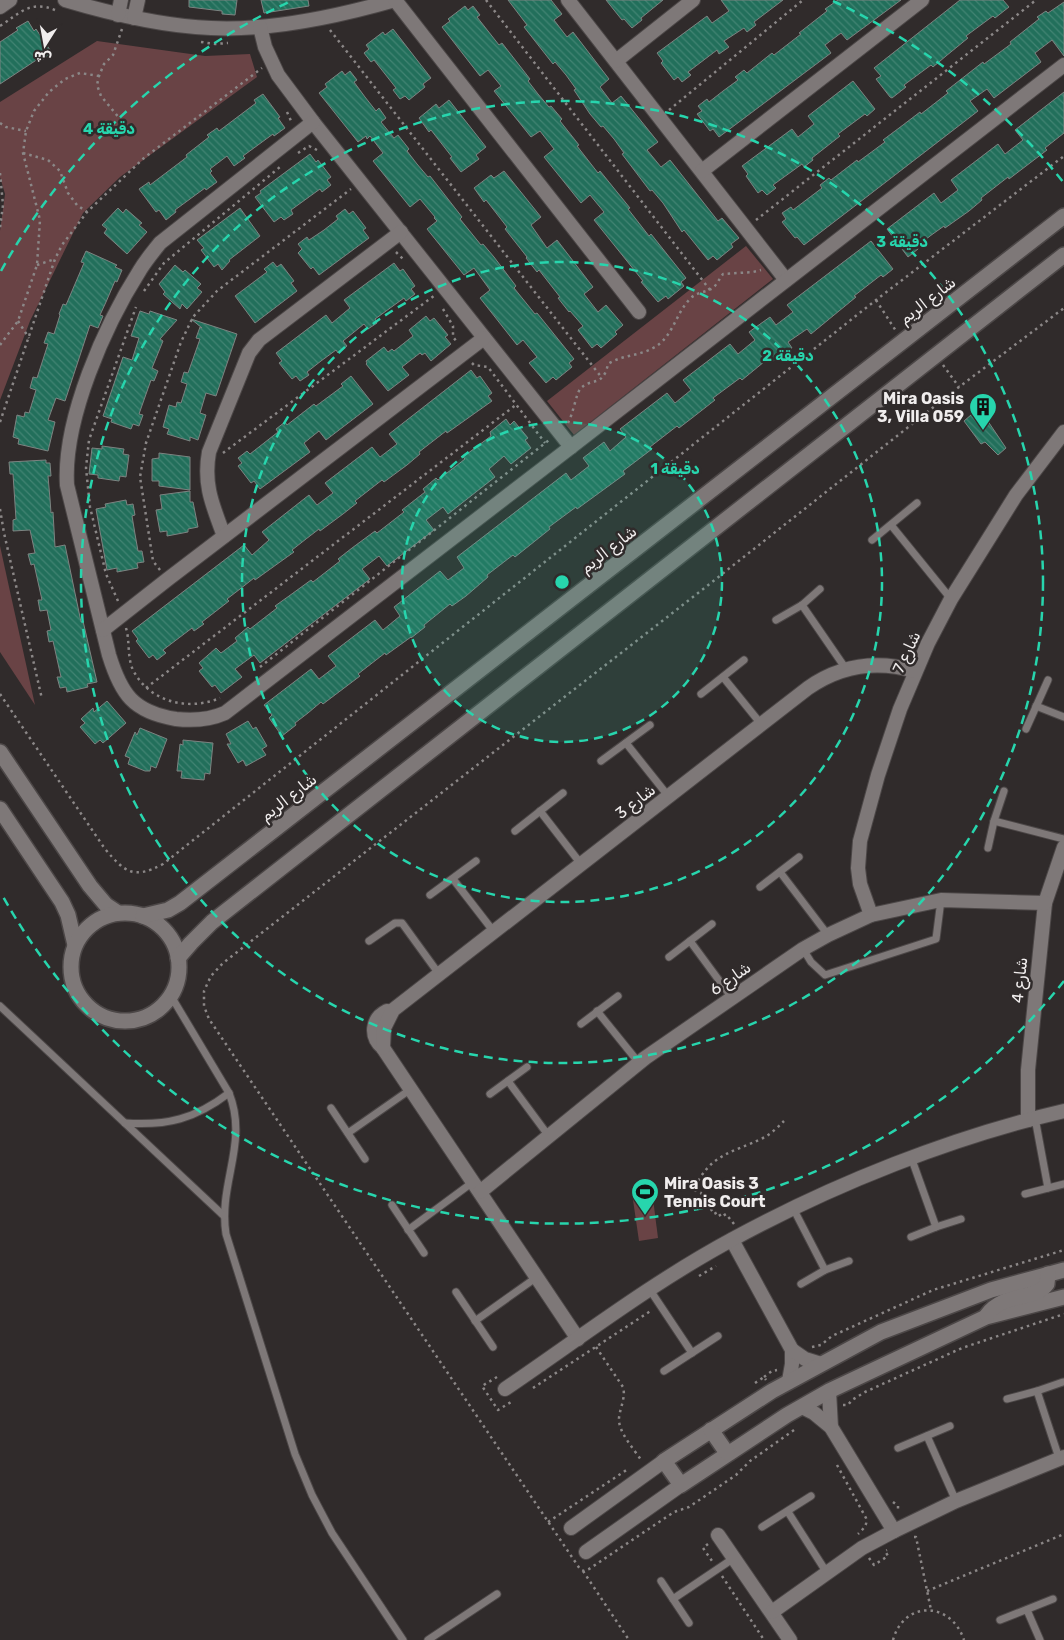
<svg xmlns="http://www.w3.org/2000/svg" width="1064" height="1640" font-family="Rubik,'Noto Sans Arabic',sans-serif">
	<defs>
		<pattern id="building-back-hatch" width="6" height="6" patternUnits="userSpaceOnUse" patternTransform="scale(1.25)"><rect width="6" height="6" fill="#226f5b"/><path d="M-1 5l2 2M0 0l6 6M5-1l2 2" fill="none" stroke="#428473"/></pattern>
	</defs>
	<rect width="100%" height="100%" fill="#302b2b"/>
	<g fill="#694345">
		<polygon points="97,41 205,56 250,54 257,77 120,177 83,213 30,321 0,400 0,231 5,194 0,177 0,102"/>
		<polygon points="746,246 773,279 574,435 547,401"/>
		<polygon points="0,546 35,705 0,652"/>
		<polygon points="652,1191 658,1238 639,1241 632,1193"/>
	</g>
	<g fill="url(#building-back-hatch)" stroke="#7d8381">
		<polygon points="189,0 237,0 235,15 222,14 222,11 189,7"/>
		<polygon points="261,0 308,0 309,6 264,13"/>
		<polygon points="508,0 551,0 562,14 554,20 567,37 573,32 609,79 600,87 612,103 621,96 658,142 647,150 661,167 670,160 718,221 722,218 739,238 731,244 733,247 717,260 713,256 708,260 684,230 682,232 663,203 652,190 650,191 622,154 624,153 614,139 603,126 601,127 590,114 574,90 576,89 566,75 555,62 553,64 524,27 527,25"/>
		<polygon points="606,0 663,0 641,18 642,20 632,28 624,19 622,20"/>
		<polygon points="721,0 783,0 754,22 756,25 747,32 744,28 724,41 729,47 719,54 717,50 688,72 691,75 682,82 678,77 674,80 661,63 663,61 657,53 707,16 712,23 729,11"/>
		<polygon points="838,0 901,0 847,40 841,33 825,45 831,53 719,137 713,129 710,131 697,114 702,111 698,106 707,99 709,102 723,91 738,80 735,77 744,70 747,73 772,53 774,55 801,34 799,33 827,11 825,9"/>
		<polygon points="960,0 1003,0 1009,7 995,18 993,16 966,36 968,38 946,56 933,67 931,65 904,85 906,87 892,98 890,97 876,79 881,76 874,68"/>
		<polygon points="1064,2 1064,56 1052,40 1035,53 1041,62 994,98 987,89 970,101 978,111 860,202 804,245 797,237 795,238 782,222 786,219 782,213 791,207 793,210 822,188 820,185 829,178 831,180 857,160 858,162 885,142 883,140 903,125 920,112 921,114 948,93 946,91 983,62 984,64 1011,44 1010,42 1039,19 1037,17 1046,11 1048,13"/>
		<polygon points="465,6 468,10 473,6 480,15 477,17 499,45 502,43 530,79 528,81 538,94 549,107 551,106 562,119 560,121 579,145 577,146 598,173 600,171 630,208 628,209 649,236 651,234 686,278 681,282 684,286 668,299 666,296 658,302 641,282 643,281 594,220 604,212 590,195 581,203 544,157 554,149 540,131 531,137 494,91 501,86 488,70 480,76 442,27 450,21 448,19"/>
		<polygon points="28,21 34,31 36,29 52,53 42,60 41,57 0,84 0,42 18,30 16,28"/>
		<polygon points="393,29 431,78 423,84 425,87 409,100 405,96 400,99 393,90 396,88 374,60 371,62 364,53 369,49 366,45 383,32 385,35"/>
		<polygon points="342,71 345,75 350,71 357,80 354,82 365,97 376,111 379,108 386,118 381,122 394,138 398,135 409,149 407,151 417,164 428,177 430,176 462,217 460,219 481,245 483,244 494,257 516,286 514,288 535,314 537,313 574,359 569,363 572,367 556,380 553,377 546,383 529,363 537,357 523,340 517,345 480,298 490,290 474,268 464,275 427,229 437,221 434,218 435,217 420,199 410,207 373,161 383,153 370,136 367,139 366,136 358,142 319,93 327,87 325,84"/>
		<polygon points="853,81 875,109 867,116 865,114 838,134 840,136 812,158 813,160 804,167 802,164 773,185 776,188 767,195 762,190 758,193 746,176 748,174 742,166 792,129 798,137 814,124 808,116"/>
		<polygon points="1064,92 1064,133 1045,148 1047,150 1009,179 1008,177 981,198 982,200 969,211 945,228 944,226 930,236 917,247 918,249 908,257 887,229 934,193 941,203 958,190 951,180 998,144 1005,154 1023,140 1015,130"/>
		<polygon points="263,94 280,117 278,118 285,128 274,136 273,134 243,156 245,158 234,166 227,156 210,169 212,171 210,173 217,182 206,190 205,188 175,210 176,212 166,220 159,210 156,212 139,189 149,182 150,185 187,157 186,155 209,137 207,135 217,128 219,131 256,103 254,100"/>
		<polygon points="449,100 486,147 476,155 479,159 461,172 450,158 452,157 431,130 429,132 419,118 436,104 439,108"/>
		<polygon points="310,154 316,162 318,160 331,177 327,180 331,185 322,192 320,189 291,210 293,214 284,220 281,217 274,222 255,197 261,193 260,191"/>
		<polygon points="504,171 541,217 531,225 547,248 557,240 593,287 584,294 598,312 606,305 623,325 615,332 617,334 601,348 597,344 592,348 578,330 583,326 570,311 569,312 558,298 560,297 539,270 537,272 526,258 527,257 505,229 507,227 486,200 484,202 474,188 491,175 494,178"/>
		<polygon points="118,208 123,213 126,209 142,223 139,225 147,232 127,254 104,233 107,229 102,225"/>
		<polygon points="240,208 260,236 229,260 230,261 222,270 218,264 214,267 201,250 204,248 197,240"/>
		<polygon points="345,209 349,214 353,211 366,228 363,230 369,238 319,275 313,267 311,269 298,253 302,249 298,244 307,237 309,240 324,230 338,219 336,216"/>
		<polygon points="871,241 893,269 883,277 881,275 854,296 856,297 811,334 807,329 788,342 792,348 773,361 770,357 742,380 740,378 713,398 715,400 692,418 679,428 677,426 650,447 652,449 623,471 625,474 577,509 576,507 549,527 550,529 515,557 513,555 487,575 488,577 466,596 452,606 450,604 424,625 425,627 411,638 411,637 386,655 385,653 358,674 360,676 323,704 321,702 308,713 295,723 296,725 282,736 269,718 272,715 264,705 311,669 319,679 336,666 328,656 375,620 383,630 400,616 394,607 440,571 448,580 464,568 457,557 566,473 571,480 589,466 583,458 604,442 610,451 626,437 620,429 667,393 675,403 691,390 683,380 730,344 738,354 755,340 749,332 770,317 776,325 793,312 787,305"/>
		<polygon points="86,251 117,265 115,267 122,270 117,282 115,281 106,302 100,315 103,316 98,328 90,325 65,401 56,398 48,420 55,422 48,451 18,444 19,439 13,437 17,415 24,417 25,412 29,413 36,390 30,388 33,377 37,378 48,344 44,343 48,332 54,334 60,315 59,314 63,304 66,305 84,263 81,262"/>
		<polygon points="273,262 277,267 281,264 294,281 291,283 297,291 255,323 235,296 267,272 264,269"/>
		<polygon points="394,263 400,271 403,269 415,286 411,289 415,294 406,301 404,298 375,319 377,323 368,329 364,324 343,341 347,346 338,353 336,350 321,361 307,372 309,375 300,381 296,376 292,379 279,363 282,361 276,353 326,315 332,323 350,308 344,300"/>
		<polygon points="175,265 183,272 185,270 201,284 197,288 202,292 187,309 182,304 180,309 163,294 165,292 159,284"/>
		<polygon points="140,311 149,314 150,311 177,320 160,339 163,341 152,368 158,371 154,381 151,380 139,414 143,415 139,426 133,424 131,429 111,422 112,419 103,416 123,357 132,360 139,338 131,336"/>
		<polygon points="426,316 430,321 434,318 448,335 445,337 451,344 431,361 425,353 422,355 420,353 402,367 409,375 388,391 366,364 367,363 366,361 384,347 388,352 392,349 394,351 413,336 409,330"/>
		<polygon points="191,319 237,334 216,396 206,393 200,413 206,415 198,440 190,437 190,441 167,434 169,429 163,427 169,405 176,407 177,402 181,403 187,384 181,382 184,372 188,373 200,339 196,338 200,327 202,328"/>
		<polygon points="471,370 477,378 480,376 492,393 488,396 492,401 447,433 446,431 419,452 420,454 407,465 384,482 382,480 355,501 357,503 343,514 320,531 319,529 306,539 292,550 294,552 280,562 255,580 254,578 240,589 227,599 229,601 202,622 204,624 194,631 192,628 163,650 166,653 157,660 153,655 149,658 136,641 138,639 132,631 244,545 252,555 269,540 262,532 309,495 317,505 333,493 325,483 372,447 380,457 397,444 389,434"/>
		<polygon points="351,376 373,404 326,440 319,431 304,443 310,452 260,489 254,481 251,483 238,466 242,463 238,458 247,451 250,454 278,432 276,429 285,422 287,425 314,404 316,406 343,386 341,384"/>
		<polygon points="979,408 1006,448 998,455 985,442 981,444 964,421"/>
		<polygon points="506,419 510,425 514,421 528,438 525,440 531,448 511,464 504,456 489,469 495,477 448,514 443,507 426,520 434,530 387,566 379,556 362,569 370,579 260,663 254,655 235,669 242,677 221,693 215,685 212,687 199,671 203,668 199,663 216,648 221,653 237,641 235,638 248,627 250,629 277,608 275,606 289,596 311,580 313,582 340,561 338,559 352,548 375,531 377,533 404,512 402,510 425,492 423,489 436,478 438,480 465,459 463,457 491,436 490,432"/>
		<polygon points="102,446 124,449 123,454 129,455 126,477 120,476 119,481 98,478 98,475 89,474 92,448 102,449"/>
		<polygon points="159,453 190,457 190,490 159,486 159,481 152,481 152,459 159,458"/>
		<polygon points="46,460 46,463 50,463 51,476 48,476 50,499 51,513 53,512 55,547 65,545 81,622 83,621 97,682 87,684 88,687 67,692 66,687 60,688 57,677 61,677 53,641 49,642 47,631 51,630 47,610 40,611 38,600 42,600 34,564 31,565 28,554 35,553 30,530 13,531 13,520 16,519 13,474 10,474 9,462"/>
		<polygon points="190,491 190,502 193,502 198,527 188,529 188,532 167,536 167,531 160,532 156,510 162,509 160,495"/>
		<polygon points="126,500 127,505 133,504 135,515 132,516 135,534 138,551 142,551 144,562 137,563 138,568 117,572 117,568 107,570 96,509 106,507 105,504"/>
		<polygon points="107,701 126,723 103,743 100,740 95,744 80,727 85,723 81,719 93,708 94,712"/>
		<polygon points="248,721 253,729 256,727 267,746 262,749 266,755 246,766 243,760 238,763 227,744 231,744 226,734"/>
		<polygon points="140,728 167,739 156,768 151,766 150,771 145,771 128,764 130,758 125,756 135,732 137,735"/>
		<polygon points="183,740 213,743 210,774 205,773 204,780 181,778 182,771 177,771 180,744 183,745"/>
	</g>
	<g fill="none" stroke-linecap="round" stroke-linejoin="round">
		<defs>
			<g id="service">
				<polyline points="891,525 951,599"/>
				<polyline points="872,540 917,503"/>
				<polyline points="802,605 846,669"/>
				<polyline points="776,620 802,605 820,589"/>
				<polyline points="723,677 761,724"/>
				<polyline points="701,694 744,660"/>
				<polyline points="1036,706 1064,717"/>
				<polyline points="1026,729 1048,680"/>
				<polyline points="626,743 669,797"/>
				<polyline points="601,761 650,725"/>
				<polyline points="540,811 581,864"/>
				<polyline points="994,821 1064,839"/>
				<polyline points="515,831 563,793"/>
				<polyline points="988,848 994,821 1004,791"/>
				<polyline points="780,872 828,935"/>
				<polyline points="453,879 494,932"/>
				<polyline points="760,887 799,857"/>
				<polyline points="430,895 476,861"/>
				<polyline points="369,941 395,923 402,923 439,974"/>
				<polyline points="690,941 732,998"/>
				<polyline points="803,949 811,962 825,975 936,939 941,900"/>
				<polyline points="669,957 712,924"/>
				<path d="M171,996l58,97c20,50 -11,90 -3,141l69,220 17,41 20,38 71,107"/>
				<polyline points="0,1006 224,1216"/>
				<polyline points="597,1011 639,1063"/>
				<polyline points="581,1024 618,996"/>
				<polyline points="508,1081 548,1135"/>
				<polyline points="490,1094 527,1067"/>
				<polyline points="331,1108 365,1159"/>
				<polyline points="1035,1118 1048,1188"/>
				<path d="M125,1123c42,3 70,-4 104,-30"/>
				<polyline points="348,1133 411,1089"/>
				<polyline points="911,1157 936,1227"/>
				<polyline points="1025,1194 1064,1184"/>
				<polyline points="392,1205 424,1253"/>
				<polyline points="793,1208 825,1270"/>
				<polyline points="408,1230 473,1182"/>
				<polyline points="911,1237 936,1227 961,1219"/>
				<polyline points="801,1284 825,1270 849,1261"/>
				<polyline points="650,1290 692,1353"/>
				<polyline points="456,1292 493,1347"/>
				<polyline points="475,1321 537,1277"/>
				<polyline points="664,1371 718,1336"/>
				<polyline points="1037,1391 1059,1458"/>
				<polyline points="1007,1399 1037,1391 1063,1382"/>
				<polyline points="927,1436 956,1501"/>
				<polyline points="898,1448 950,1426"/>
				<polyline points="788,1512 827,1573"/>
				<polyline points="762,1527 811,1496"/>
				<polyline points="661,1581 689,1623"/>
				<polyline points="673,1599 734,1558"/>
				<polyline points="1027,1610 1040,1640"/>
				<polyline points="1000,1620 1053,1599"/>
				<polyline points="428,1640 497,1594"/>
			</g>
			<g id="minor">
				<path d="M65,0c47,14 96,26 146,28 59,3 128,-12 184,-28"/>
				<polyline points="395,0 639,312"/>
				<polyline points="568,0 786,280"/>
				<polyline points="0,7 10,0"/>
				<polyline points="118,15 121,0"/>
				<polyline points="134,18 138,0"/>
				<polyline points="260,27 265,47 278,75 313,122 571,447"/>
				<polyline points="616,61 693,0"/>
				<path d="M313,122l-153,121c-7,9 -14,17 -20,27 -35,55 -77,149 -73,215l42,170c12,39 24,57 67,64 17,2 33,1 49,-6l346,-266 493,-382"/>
				<polyline points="702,171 922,0"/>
				<path d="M224,536c-11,-30 -21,-51 -15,-84l40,-99 10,-13 142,-108"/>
				<polyline points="103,630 168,579 484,338"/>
				<polyline points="871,915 860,884 858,868 860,841 878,775 900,709 928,643 951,599 1016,495 1064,432"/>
				<path d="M387,1011c-16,8 -17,26 -4,37l195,291"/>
				<path d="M383,1048l1,-20 9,-18 415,-322c33,-23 69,-28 107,-17"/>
				<polyline points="1028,1120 1028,1070 1045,903 1064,847"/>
				<polyline points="480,1192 645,1058 803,949 828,935 871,915 941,900 1045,903"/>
				<polyline points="732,1240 792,1350 792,1364 789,1381"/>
				<polyline points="792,1350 805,1359 821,1364"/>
				<path d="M505,1389c75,-51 148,-107 228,-150 101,-55 219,-102 331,-128"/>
				<polyline points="829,1391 831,1427"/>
				<polyline points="802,1407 814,1413 831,1427 894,1531"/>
				<polyline points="571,1528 664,1461"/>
				<polyline points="718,1535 790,1640"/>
				<polyline points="586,1552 681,1485"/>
				<polyline points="772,1612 862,1548 894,1531 956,1501 1064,1457"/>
			</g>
			<g id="tertiary">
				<polyline points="0,752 90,886 106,905 118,913"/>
				<polyline points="0,809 62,902 68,915 75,945"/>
				<circle cx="125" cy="967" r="54"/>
				<polyline points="143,916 168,910 180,903 1064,216"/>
				<polyline points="178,958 191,943 212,922 1064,255"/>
				<polyline points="1064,1270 991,1290 881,1332 772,1391 664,1461 681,1485 787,1415 829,1391 986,1317 1064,1297"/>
				<path d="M987,1315c16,-23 48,-14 60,-31l1,-10"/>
				<polyline points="711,1430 727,1453"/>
			</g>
		</defs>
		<use href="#service" stroke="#4c4747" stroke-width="9"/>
		<use href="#minor" stroke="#4c4747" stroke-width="16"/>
		<use href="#tertiary" stroke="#4c4747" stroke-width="18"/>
		<g stroke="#8b8787" stroke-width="2.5" stroke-dasharray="2.5 4" stroke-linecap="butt">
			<polyline points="486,0 710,290"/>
			<path d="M0,26c20,-13 30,-26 55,-16"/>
			<polyline points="122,29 113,55 104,64 99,76 97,85 101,96 125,125"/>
			<polyline points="330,30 602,378"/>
			<polyline points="201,42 215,44 228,43"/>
			<polyline points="669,110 803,0"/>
			<polyline points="287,112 292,123"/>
			<polyline points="0,123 6,127 26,131"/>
			<polyline points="23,153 48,160 60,171 68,193 77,205 87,212"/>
			<polyline points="298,153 309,146 317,150"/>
			<polyline points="0,173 3,205 0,228"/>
			<polyline points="756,220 1036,0"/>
			<polyline points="396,252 404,260"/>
			<polyline points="37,265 55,259"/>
			<polyline points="144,291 164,263 280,167"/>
			<polyline points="876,300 896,331"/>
			<polyline points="443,309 453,326 453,337 457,342"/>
			<polyline points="18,321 29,338"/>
			<polyline points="0,345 18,321 37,265 40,220 23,153 26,131 34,111 49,92 65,79 80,73 99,76"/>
			<polyline points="472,363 474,365 488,367 545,443"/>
			<polyline points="943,365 959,387"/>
			<polyline points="0,422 55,259 62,245 87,212 144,158 262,68"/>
			<path d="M568,423c5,-9 8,-28 12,-34 11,-12 23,-1 28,-25 14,-9 31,-8 45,-16 20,-10 22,-34 37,-49 6,-7 14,-6 21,-10 5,-2 8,-10 12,-15l30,-2 8,-2"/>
			<polyline points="223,453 435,295"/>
			<polyline points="0,509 4,533 42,699"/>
			<polyline points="160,570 153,561 140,477 146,443 181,342 193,317 217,291 351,189"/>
			<polyline points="118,601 106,574 90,507 86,468 89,440 136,307"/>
			<path d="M126,628c4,13 1,29 7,42 17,33 56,41 87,28"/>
			<polyline points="260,667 549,440"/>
			<polyline points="146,688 517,404"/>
			<path d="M0,694l105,155c20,23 28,31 58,15l713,-564 188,-144"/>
			<path d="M734,1224l-8,-10 -5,3 -3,-5 -4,2 -13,-21 -7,-3c15,-36 38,-37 69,-52 8,-4 15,-11 21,-17"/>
			<polyline points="699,1276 716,1266"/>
			<path d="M596,1347l27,40c3,10 -3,21 -4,31 -1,14 15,31 22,42"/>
			<polyline points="812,1347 821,1345 832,1336 933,1290 1064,1250"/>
			<polyline points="497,1377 482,1386 498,1410 511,1402"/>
			<polyline points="764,1377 772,1371 777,1370"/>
			<polyline points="755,1383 764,1377 766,1380"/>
			<polyline points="533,1388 652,1310"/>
			<polyline points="843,1405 848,1405 852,1400 865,1392 962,1348 1064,1314"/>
			<polyline points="794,1430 750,1461 736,1475 689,1507 674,1512 589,1569 584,1571 580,1569 209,1019 204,1006 204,991 211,976 223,963 707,586 959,387 1064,308"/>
			<path d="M837,1465l29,53c2,7 -3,11 -8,16"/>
			<polyline points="893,1502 898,1506 898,1512"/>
			<polyline points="548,1522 628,1469"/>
			<polyline points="914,1537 916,1537 931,1610"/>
			<polyline points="708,1544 703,1548 712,1561"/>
			<polyline points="869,1558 874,1565 888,1556 885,1551 887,1550"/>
			<polyline points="583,1571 629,1640"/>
			<polyline points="722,1576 764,1640"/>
			<polyline points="927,1591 1064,1534"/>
			<path d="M893,1640c11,-40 58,-39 71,0"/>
		</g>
		<use href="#service" stroke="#7e7878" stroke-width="7"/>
		<use href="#minor" stroke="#7e7878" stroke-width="14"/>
		<use href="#tertiary" stroke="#7e7878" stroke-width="15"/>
	</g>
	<circle cx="562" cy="582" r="160" fill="#27d5ad" fill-opacity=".12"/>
	<g fill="none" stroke="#27d5ad" stroke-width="2.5" stroke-dasharray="9 6">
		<circle cx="562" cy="582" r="160"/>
		<circle cx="562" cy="582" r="320"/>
		<circle cx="562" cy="582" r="481"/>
		<path d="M1064 981A641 641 0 0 1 1 893M1 271A641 641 0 0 1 291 1M833 1A641 641 0 0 1 1064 183"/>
	</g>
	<defs>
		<symbol id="building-pin" viewBox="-11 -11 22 30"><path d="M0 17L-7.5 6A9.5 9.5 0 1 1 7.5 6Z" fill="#27d5ad" stroke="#302b2b"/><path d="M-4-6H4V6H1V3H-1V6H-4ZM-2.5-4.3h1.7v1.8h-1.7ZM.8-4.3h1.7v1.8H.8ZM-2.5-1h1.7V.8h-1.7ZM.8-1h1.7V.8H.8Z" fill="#111"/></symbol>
		<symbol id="stadium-pin" viewBox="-11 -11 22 30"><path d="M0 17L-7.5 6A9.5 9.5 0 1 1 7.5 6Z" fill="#27d5ad" stroke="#302b2b"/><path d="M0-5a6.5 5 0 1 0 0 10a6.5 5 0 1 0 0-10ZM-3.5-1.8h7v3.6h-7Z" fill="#111"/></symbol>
	</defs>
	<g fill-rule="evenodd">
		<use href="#building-pin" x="967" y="391" width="32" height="43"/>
		<use href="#stadium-pin" x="629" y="1176" width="32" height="43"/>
	</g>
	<g text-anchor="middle" stroke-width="5" stroke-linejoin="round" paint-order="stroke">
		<g font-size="16" fill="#f0eded" stroke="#302b2b">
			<text transform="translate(927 300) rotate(-38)" y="6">شارع الريم</text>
			<text transform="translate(608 549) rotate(-38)" y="6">شارع الريم</text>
			<text transform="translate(906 652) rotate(-65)" y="6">شارع 7</text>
			<text transform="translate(288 797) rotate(-38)" y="6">شارع الريم</text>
			<text transform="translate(635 801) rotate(-38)" y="6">شارع 3</text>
			<text transform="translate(730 978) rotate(-35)" y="6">شارع 6</text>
			<text transform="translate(1019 980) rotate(-84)" y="6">شارع 4</text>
		</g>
		<g font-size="16" font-weight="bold" fill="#f0eded" stroke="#302b2b" text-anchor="end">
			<text x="964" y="404">Mira Oasis<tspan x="964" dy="18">3, Villa 059</tspan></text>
			<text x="664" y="1189" text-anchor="start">Mira Oasis 3<tspan x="664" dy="18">Tennis Court</tspan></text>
		</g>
	</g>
	<circle cx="562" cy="582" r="8" fill="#27d5ad" stroke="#302b2b" stroke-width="2.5"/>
	<g font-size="15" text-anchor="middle" font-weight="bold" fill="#27d5ad" stroke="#302b2b" stroke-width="5" stroke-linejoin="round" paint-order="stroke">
		<text x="109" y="134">4 دقيقة</text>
		<text x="902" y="247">3 دقيقة</text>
		<text x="788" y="361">2 دقيقة</text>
		<text x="675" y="474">1 دقيقة</text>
	</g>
	<g transform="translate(45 45) rotate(191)" stroke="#302b2b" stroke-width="4" paint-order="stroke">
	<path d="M0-4L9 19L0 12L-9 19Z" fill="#f0eded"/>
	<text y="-8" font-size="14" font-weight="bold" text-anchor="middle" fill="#f0eded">ش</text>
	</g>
</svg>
